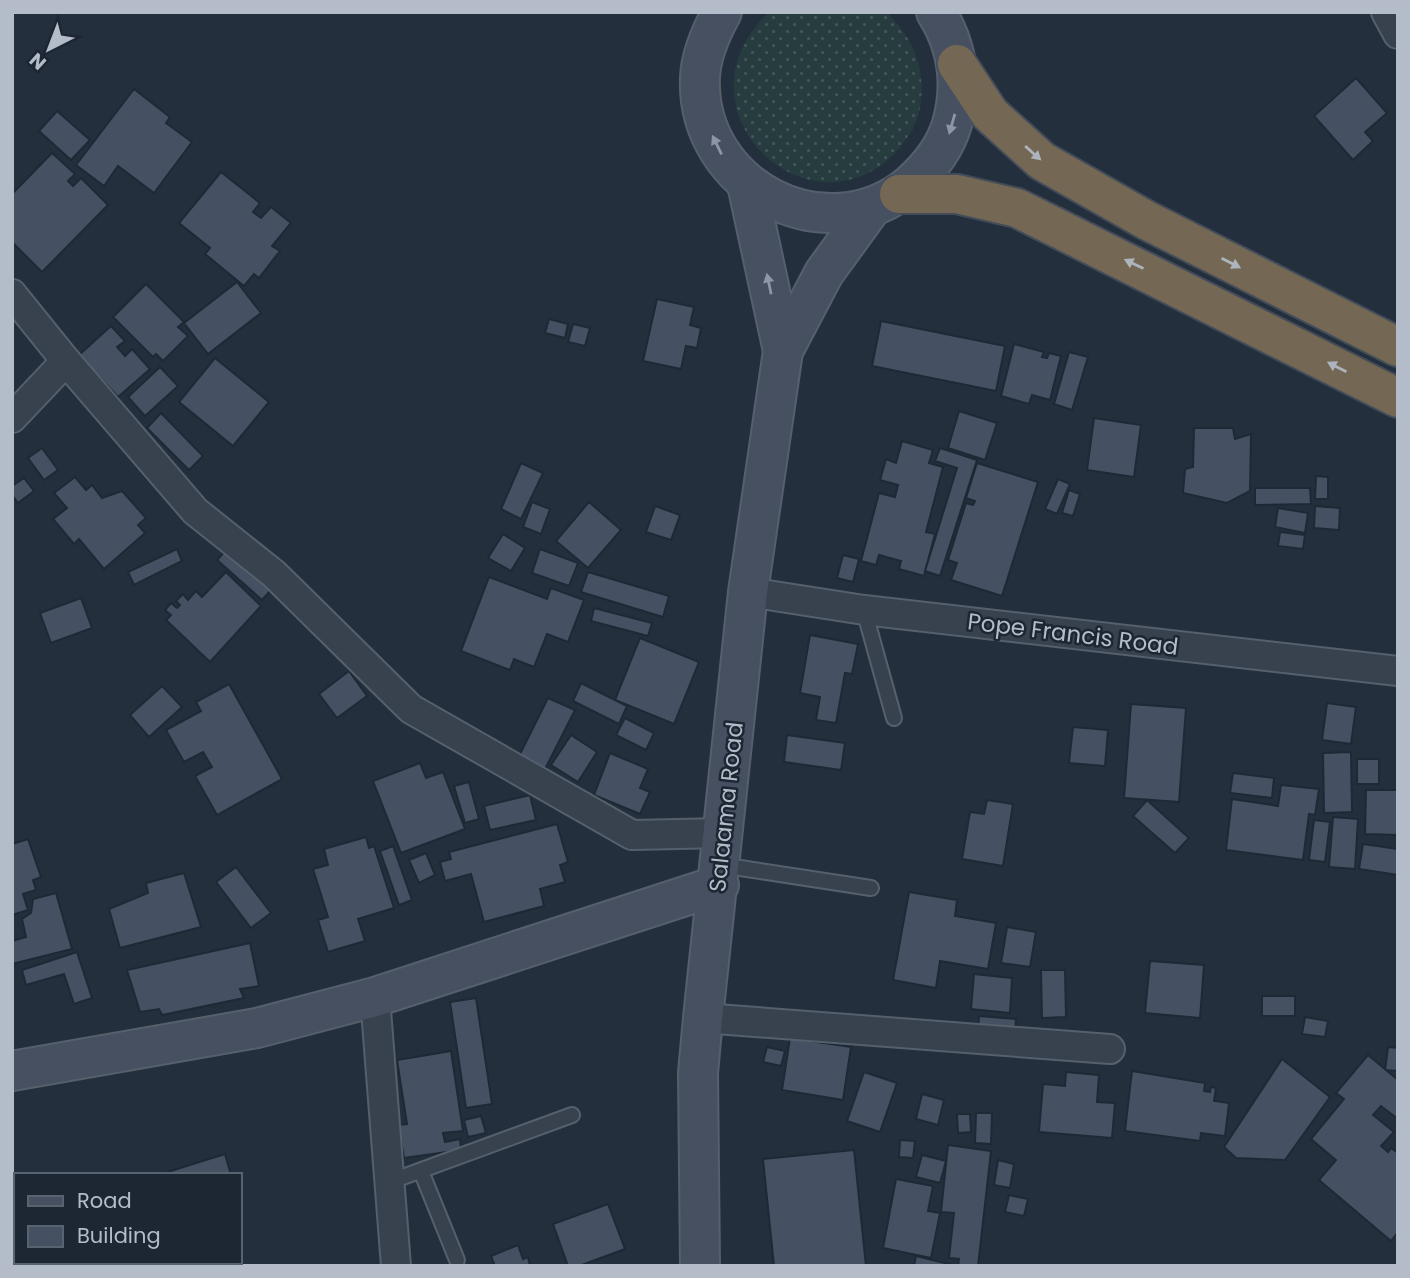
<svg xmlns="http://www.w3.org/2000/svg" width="1410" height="1278" font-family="Poppins,sans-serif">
	<defs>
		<pattern id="grass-dots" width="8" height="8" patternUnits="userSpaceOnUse" patternTransform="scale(1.75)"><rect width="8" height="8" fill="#263c3f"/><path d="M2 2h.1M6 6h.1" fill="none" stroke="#435659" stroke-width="1.8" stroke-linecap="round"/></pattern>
	</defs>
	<rect width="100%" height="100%" fill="#242f3e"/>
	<path fill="url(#grass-dots)" d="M886,12c26,24 39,54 35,90 -2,19 -13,37 -26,51 -88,89 -227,-45 -126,-141z"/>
	<g fill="#455162" stroke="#1f2835" stroke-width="2">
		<polygon points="1356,78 1387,113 1365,132 1373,141 1353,160 1314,116"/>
		<polygon points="134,89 170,117 166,123 192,142 154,193 118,166 104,186 76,165"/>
		<polygon points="57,111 90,140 71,160 39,131"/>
		<polygon points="52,153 75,174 68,181 73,186 81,178 108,205 42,272 12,242 12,194"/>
		<polygon points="221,172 260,203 253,212 261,218 271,207 291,223 272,246 280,251 259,278 254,274 244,286 205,254 210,248 179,223"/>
		<polygon points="237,282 261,313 208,354 184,323"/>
		<polygon points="146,284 184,322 178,327 188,336 163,361 156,354 153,357 113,317"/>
		<polygon points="657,299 694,307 690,325 701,328 697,348 686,346 681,369 643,361"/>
		<polygon points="549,319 568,324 565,338 545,333"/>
		<polygon points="881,321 1005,346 996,391 872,366"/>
		<polygon points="573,324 590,328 585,346 568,342"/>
		<polygon points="111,326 125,341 117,347 125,356 132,349 150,369 118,397 79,355"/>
		<polygon points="1014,344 1044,352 1042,357 1047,358 1049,353 1061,356 1050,400 1032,395 1029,404 1001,396"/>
		<polygon points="1069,352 1088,357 1072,410 1054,404"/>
		<polygon points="215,358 269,402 233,446 179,402"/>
		<polygon points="160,367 178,386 145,416 128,397"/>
		<polygon points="959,411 997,423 985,460 948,448"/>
		<polygon points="161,413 203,456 189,470 147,428"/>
		<polygon points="1094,418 1141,425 1134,477 1087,470"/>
		<polygon points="1194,428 1233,428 1235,439 1251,434 1250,491 1227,503 1183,493 1185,469 1193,467"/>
		<polygon points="902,441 933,450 929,463 943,467 926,532 935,534 924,576 899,569 901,561 879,555 876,565 861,561 879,493 895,497 898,485 880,480 886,459 896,463"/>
		<polygon points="42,448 58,470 44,480 28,458"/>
		<polygon points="940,448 977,460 940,576 925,571 957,468 935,461"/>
		<polygon points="521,463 543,473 521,519 501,509"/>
		<polygon points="977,463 1038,482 1002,596 951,580 957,563 948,560 966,503 973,505 975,501 966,498"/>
		<polygon points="1316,476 1328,477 1328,499 1315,499"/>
		<polygon points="75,477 86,490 92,485 102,498 122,491 146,518 138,525 145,533 104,569 79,539 74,544 53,519 67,508 54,493"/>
		<polygon points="24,478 34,491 18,503 12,495 12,486"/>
		<polygon points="1058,479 1070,484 1057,514 1045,509"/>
		<polygon points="1255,488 1310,488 1311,504 1255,505"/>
		<polygon points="1069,490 1080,494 1073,516 1062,513"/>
		<polygon points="532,502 550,509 541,534 523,527"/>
		<polygon points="589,502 621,530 588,568 556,541"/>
		<polygon points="655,506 680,515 671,540 646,532"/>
		<polygon points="1315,506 1340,508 1339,530 1314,528"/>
		<polygon points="1278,508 1308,513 1305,533 1275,527"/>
		<polygon points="1280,532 1305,535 1303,549 1278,546"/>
		<polygon points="503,534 525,548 511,571 488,558"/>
		<polygon points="177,549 182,561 134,585 128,572"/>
		<polygon points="540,549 578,563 569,586 532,573"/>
		<polygon points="226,550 271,590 262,600 217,560"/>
		<polygon points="843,555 859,559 853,582 837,578"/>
		<polygon points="226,572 261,606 210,662 166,620 171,615 165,610 171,603 177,608 180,605 176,601 183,594 188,600 196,591 202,597"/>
		<polygon points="588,572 669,596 663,617 581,592"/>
		<polygon points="489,577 547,599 551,588 584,600 568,642 547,634 534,667 514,659 510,670 461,651"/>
		<polygon points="81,598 92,628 51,643 40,613"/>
		<polygon points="594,608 652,623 648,636 591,621"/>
		<polygon points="810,635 858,644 852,674 845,673 836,723 816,720 820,697 800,693"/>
		<polygon points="640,638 699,662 674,724 615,700"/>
		<polygon points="349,671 367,696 337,718 319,694"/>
		<polygon points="581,683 627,706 619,724 573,701"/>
		<polygon points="229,684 282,779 217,815 195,776 212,767 203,752 184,762 166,730 201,711 196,702"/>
		<polygon points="162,686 182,707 149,737 130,715"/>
		<polygon points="548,698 575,710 543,773 517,760"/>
		<polygon points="1327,703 1356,707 1351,744 1322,740"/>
		<polygon points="1131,704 1186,708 1179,802 1124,798"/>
		<polygon points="625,718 654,733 646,750 616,735"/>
		<polygon points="1073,727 1108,730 1105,766 1069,763"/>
		<polygon points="571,735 597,752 578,782 551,765"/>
		<polygon points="787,735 845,743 841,770 784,762"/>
		<polygon points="1351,752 1352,812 1324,813 1323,753"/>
		<polygon points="610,753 648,769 640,788 650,792 640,814 594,795"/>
		<rect x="1357" y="759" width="22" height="25"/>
		<polygon points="420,763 426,778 443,772 465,829 401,853 373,781"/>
		<polygon points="1233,773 1274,778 1272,798 1230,793"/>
		<polygon points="469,782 479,819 465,823 454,786"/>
		<polygon points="1281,785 1319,789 1315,815 1309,814 1303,860 1226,850 1232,799 1278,806"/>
		<polygon points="1366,790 1398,790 1398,835 1365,834"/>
		<polygon points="530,795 536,820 490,830 484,806"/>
		<polygon points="987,800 1013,804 1003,866 962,859 970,812 984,814"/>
		<polygon points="1147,800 1189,838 1175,853 1133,816"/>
		<polygon points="1333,817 1358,819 1355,869 1329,867"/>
		<polygon points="1314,820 1330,822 1325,862 1309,860"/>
		<polygon points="557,824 568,862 560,865 565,882 540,889 544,906 484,922 471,874 445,881 440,862 451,859 449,852"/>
		<polygon points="366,837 369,848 374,846 394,908 358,919 365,941 328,952 318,920 328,917 313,869 328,865 324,849"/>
		<polygon points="28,839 41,877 33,880 36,890 23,894 28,910 12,915 12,844"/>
		<polygon points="1363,844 1398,849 1398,875 1359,869"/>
		<polygon points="393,846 412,900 399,905 380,851"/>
		<polygon points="426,853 435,875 419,883 409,860"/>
		<polygon points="236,867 271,913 251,928 216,882"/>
		<polygon points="184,873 201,927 120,948 109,909 148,893 146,883"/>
		<polygon points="909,892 957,900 955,916 996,923 988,969 940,961 936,988 893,980"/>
		<polygon points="56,893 72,949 12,964 12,941 26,937 22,919 31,913 33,899"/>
		<polygon points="1007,927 1036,932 1030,967 1001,963"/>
		<polygon points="250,943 259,986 240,989 244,998 162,1015 159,1009 140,1012 127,970"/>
		<polygon points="77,952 92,998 74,1004 64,974 26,985 22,970"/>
		<polygon points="1150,961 1204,965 1200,1018 1145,1013"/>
		<polygon points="1041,970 1065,970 1066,1017 1042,1018"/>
		<polygon points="974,974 1012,978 1010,1013 971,1009"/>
		<rect x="1262" y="996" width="33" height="20"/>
		<polygon points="476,998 492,1104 466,1108 450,1002"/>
		<polygon points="979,1016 1016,1019 1015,1033 978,1031"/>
		<polygon points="1305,1017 1328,1021 1325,1037 1302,1034"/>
		<polygon points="790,1038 851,1047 843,1100 782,1090"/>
		<polygon points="767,1047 785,1051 781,1066 763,1062"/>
		<polygon points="1388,1047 1398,1048 1398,1071 1385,1070"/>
		<polygon points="451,1051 463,1131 443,1133 445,1142 460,1139 461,1150 404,1158 398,1125 407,1124 397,1060"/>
		<polygon points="1368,1055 1398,1080 1398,1119 1381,1106 1373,1115 1394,1132 1381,1146 1388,1152 1391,1148 1398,1153 1398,1232 1391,1241 1319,1180 1336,1160 1311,1139 1344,1099 1336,1093"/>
		<polygon points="1282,1059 1330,1097 1285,1160 1236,1158 1224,1147"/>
		<polygon points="1132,1071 1205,1083 1204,1091 1210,1092 1211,1087 1216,1088 1214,1101 1229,1103 1225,1136 1201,1133 1200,1141 1125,1131"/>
		<polygon points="864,1072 897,1083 880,1132 847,1121"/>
		<polygon points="1066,1072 1099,1075 1097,1102 1115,1103 1112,1138 1039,1132 1043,1084 1065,1086"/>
		<polygon points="922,1094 944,1100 938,1125 916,1119"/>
		<polygon points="976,1113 992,1113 991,1144 975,1143"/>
		<polygon points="957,1114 970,1114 971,1132 958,1133"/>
		<polygon points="481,1116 486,1133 468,1137 464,1120"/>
		<polygon points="900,1140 915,1141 913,1158 899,1157"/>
		<polygon points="948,1145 991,1151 978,1266 958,1266 959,1259 949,1258 954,1213 941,1212"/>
		<polygon points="854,1150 866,1266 774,1266 763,1159"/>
		<polygon points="225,1154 231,1175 158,1175"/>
		<polygon points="922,1155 946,1161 940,1183 916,1177"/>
		<polygon points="998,1160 1014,1164 1010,1188 994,1185"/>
		<polygon points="896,1179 933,1186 928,1211 940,1213 931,1258 883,1248"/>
		<polygon points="1009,1195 1028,1199 1024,1216 1005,1212"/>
		<polygon points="608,1204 625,1249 579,1266 568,1266 553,1224"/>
		<polygon points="518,1245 523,1259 528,1257 530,1266 495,1266 491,1256"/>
		<polygon points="916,1256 953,1265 953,1266 914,1266"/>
	</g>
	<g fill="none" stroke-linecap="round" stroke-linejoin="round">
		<defs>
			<g id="lane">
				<polyline points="864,610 894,718"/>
				<polyline points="721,865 871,888"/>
				<polyline points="421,1171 457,1260"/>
				<polyline points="389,1182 572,1115"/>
			</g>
			<g id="street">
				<polyline points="1386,12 1398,34"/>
				<polyline points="12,294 66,361 195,511 274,574 411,709 632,835 724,833"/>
				<polyline points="12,418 66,361"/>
				<polyline points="748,592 864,610 1398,671"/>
				<polyline points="375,997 396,1266"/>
				<polyline points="703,1018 1110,1049"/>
			</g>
			<g id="secondary">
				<path d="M722,12c-11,20 -21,42 -22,65 -5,110 126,178 211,107 19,-17 34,-36 41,-60 11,-40 6,-77 -16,-112"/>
				<polyline points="747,184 783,351"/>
				<polyline points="12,1071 257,1028 375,997 719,885"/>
				<polyline points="700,1266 698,1073 703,1018 748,592 783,351 824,273 872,207"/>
			</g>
			<g id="highway">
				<polyline points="957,64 990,114 1042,161 1146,220 1398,347"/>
				<polyline points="899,194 957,194 1017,208 1398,398"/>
			</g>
		</defs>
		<use href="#lane" stroke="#565f6c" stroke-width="18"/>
		<use href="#street" stroke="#565f6c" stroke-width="32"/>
		<use href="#secondary" stroke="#565f6c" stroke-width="42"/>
		<use href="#highway" stroke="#434c59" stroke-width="42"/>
		<use href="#lane" stroke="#38414e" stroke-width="14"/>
		<use href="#street" stroke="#38414e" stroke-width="28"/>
		<use href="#secondary" stroke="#465061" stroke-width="38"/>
		<use href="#highway" stroke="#746855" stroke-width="38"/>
	</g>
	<defs><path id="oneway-solid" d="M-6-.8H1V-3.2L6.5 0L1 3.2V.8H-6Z" transform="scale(1.75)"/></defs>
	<g fill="#8e96a5">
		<use href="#oneway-solid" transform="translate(952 124) rotate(106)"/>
		<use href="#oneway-solid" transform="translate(717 145) rotate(-116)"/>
		<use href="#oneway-solid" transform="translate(769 284) rotate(-102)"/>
	</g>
	<g fill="#aeb4bd">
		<use href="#oneway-solid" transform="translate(1033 153) rotate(42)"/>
		<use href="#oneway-solid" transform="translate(1231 263) rotate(27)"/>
		<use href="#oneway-solid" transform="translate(1134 264) rotate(-154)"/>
		<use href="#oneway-solid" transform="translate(1337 367) rotate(-153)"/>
	</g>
	<g text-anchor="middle" stroke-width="5" stroke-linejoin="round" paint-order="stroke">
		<g font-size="23" fill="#b4bcc9" stroke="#1d2633">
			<text transform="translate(1073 634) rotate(7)" y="8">Pope Francis Road</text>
			<text transform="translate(726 807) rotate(-84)" y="8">Salaama Road</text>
		</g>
	</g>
	<rect width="1410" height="1278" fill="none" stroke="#b4bcc9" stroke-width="28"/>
	<rect x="14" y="1173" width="228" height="91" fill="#1d2633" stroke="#59626f" stroke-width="2"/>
	<rect x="28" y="1196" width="35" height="10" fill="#465061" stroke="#59626f" stroke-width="2"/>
	<text x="77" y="1208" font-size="21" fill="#b4bcc9">Road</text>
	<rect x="28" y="1226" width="35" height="21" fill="#455162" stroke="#59626f" stroke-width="2"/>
	<text x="77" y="1243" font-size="21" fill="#b4bcc9">Building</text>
	<g transform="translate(49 49) rotate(222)" stroke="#1d2633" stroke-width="5" paint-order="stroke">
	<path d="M0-5L12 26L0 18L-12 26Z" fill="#b4bcc9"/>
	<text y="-10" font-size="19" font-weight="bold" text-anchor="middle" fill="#b4bcc9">N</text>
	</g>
</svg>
